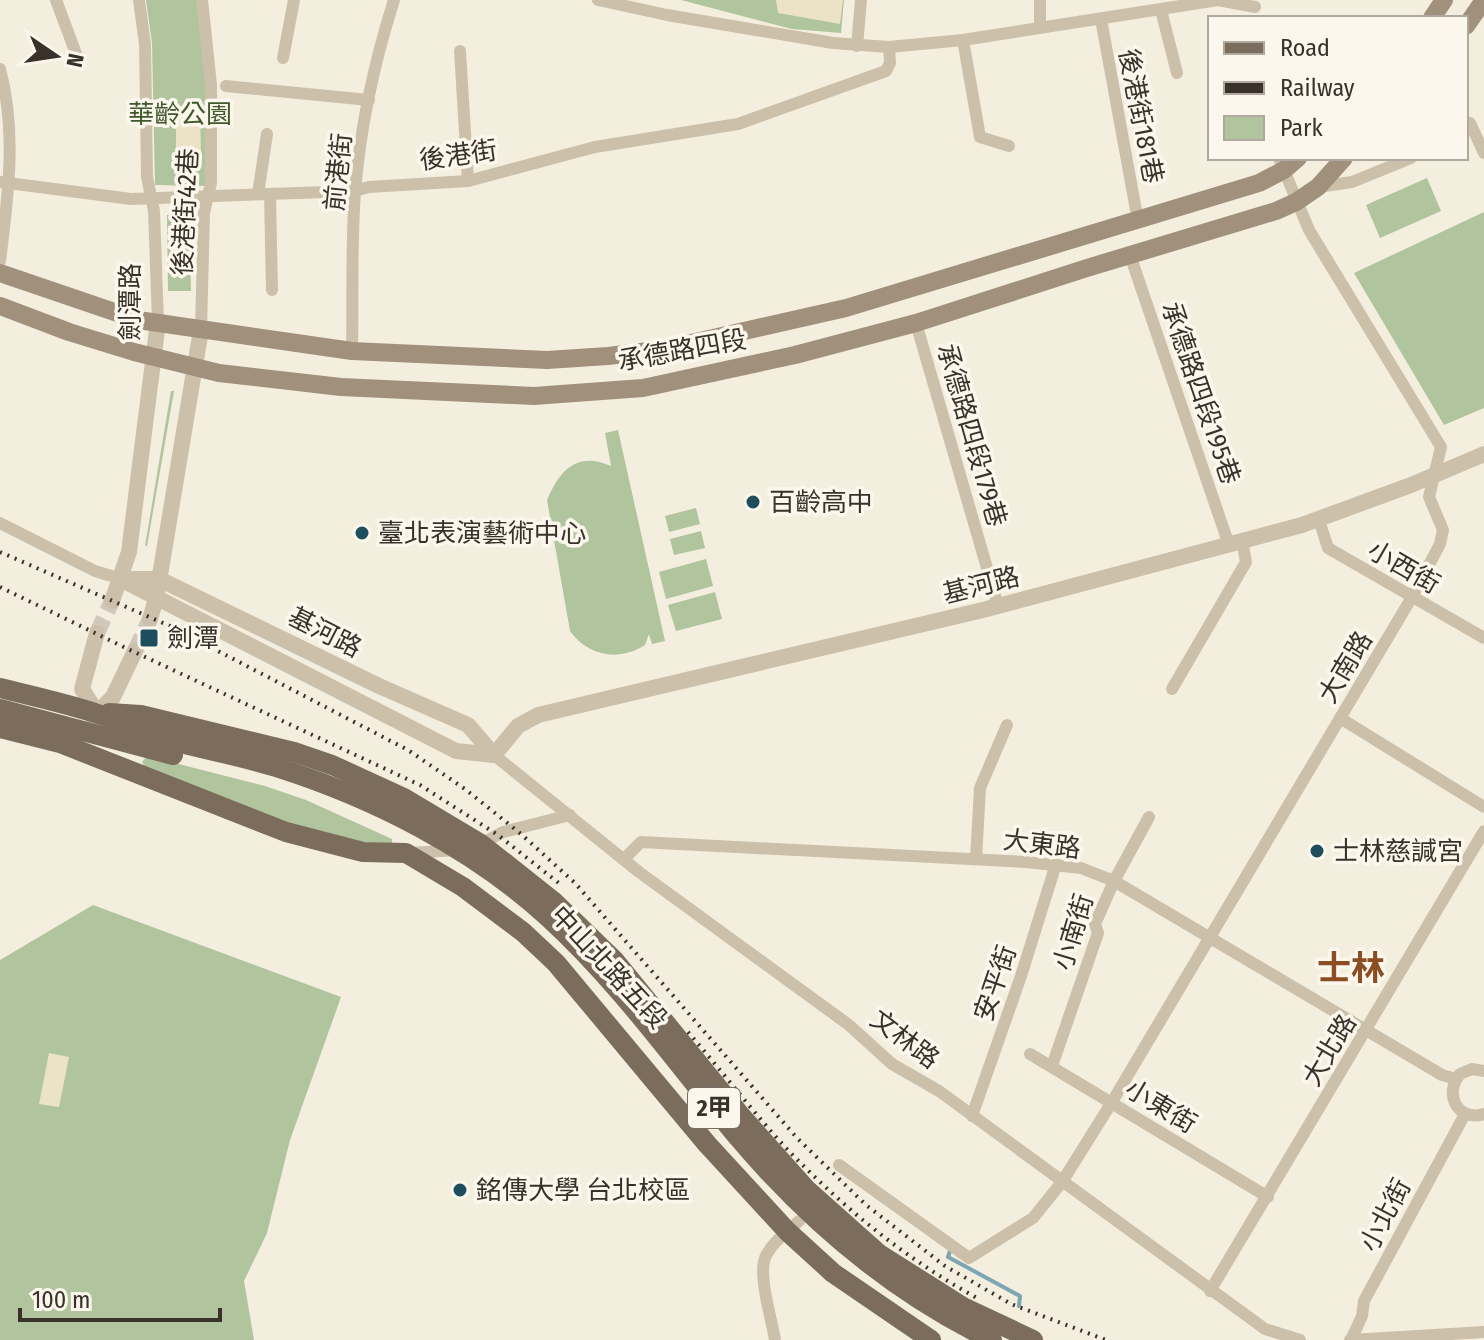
<svg xmlns="http://www.w3.org/2000/svg" width="1484" height="1340" font-family="'Fira Sans Condensed','Noto Sans TC',sans-serif">
	<rect width="100%" height="100%" fill="#f4eedf"/>
	<g fill="#b0c49e">
		<polygon points="146,0 197,0 206,85 208,186 155,185 152,43"/>
		<polygon points="681,0 844,0 841,33 792,29"/>
		<polygon points="1427,178 1441,211 1380,238 1366,205"/>
		<polygon points="1484,212 1484,408 1444,425 1354,273"/>
		<polygon points="189,214 191,291 168,291 167,215"/>
		<polygon points="171,391 174,391 147,546 145,546"/>
		<path d="M618,430l47,211 -13,3 -3,-10 -4,11c-27,17 -57,11 -75,-14l-23,-131c13,-30 30,-49 64,-34l-6,-33z"/>
		<polygon points="696,508 700,524 669,532 665,516"/>
		<polygon points="701,531 705,548 674,555 670,539"/>
		<polygon points="706,559 713,586 666,599 659,572"/>
		<polygon points="715,592 722,619 676,631 668,605"/>
		<path d="M147,756l118,30 41,14 86,39v4c-86,2 -169,-43 -246,-74l-4,-7z"/>
		<polygon points="93,905 341,997 290,1140 267,1233 244,1281 254,1340 0,1340 0,960"/>
	</g>
	<g fill="#ece2c6">
		<polygon points="776,0 843,0 840,24 778,13"/>
		<polygon points="200,106 201,156 176,155 176,107"/>
		<polygon points="49,1053 69,1057 59,1107 39,1104"/>
	</g>
	<g fill="none" stroke-linecap="round" stroke-linejoin="round">
		<polyline stroke="#7da6b2" stroke-width="4" points="951,1248 948,1257 1020,1296 1019,1306"/>
		<g stroke="#cfc8bb" stroke-width="16" stroke-dasharray="16 8" stroke-linecap="butt">
			<polyline points="97,633 112,601"/>
			<polyline points="135,651 150,619"/>
		</g>
		<g stroke="#cdc0aa" stroke-width="12">
			<polyline points="56,0 78,59"/>
			<polyline points="139,0 145,44 147,177 154,211 158,322"/>
			<polyline points="598,0 667,15 833,43 889,47 963,40 1218,0 1255,7"/>
			<polyline points="1040,0 1040,28"/>
			<polyline points="1161,10 1177,73"/>
			<polyline points="1101,19 1138,221"/>
			<polyline points="963,40 980,137 1009,146"/>
			<polyline points="857,46 861,0"/>
			<polyline points="460,51 468,181"/>
			<polyline points="283,58 294,0"/>
			<path d="M0,69c17,63 8,128 0,192"/>
			<polyline points="226,86 369,100"/>
			<polyline points="1470,123 1484,153"/>
			<polyline points="0,182 131,199 355,191 369,187 468,181 595,147 738,124 886,71 890,63 889,47"/>
			<polyline points="1318,187 1352,182 1411,158"/>
			<polyline points="258,194 267,134"/>
			<polyline points="270,194 272,290"/>
			<polyline points="1130,255 1229,545"/>
			<polyline points="916,323 998,606"/>
			<polyline points="201,330 204,213 211,183 211,85 202,0"/>
			<path d="M352,351c1,-53 -1,-106 3,-159 5,-63 20,-132 39,-192"/>
			<polyline points="1319,520 1328,548 1484,638"/>
			<polyline points="0,523 95,571 121,579"/>
			<polyline points="1172,689 1246,562 1242,541"/>
			<polyline points="1340,718 1484,807"/>
			<polyline points="494,755 639,872 849,1025 892,1064 939,1091 1265,1329 1300,1340"/>
			<polyline points="479,845 503,832 570,815"/>
			<polyline points="412,853 457,850"/>
			<polyline points="624,859 641,842 1026,862 1081,868 1114,881 1442,1075 1456,1079"/>
			<polyline points="976,859 980,788 1007,725"/>
			<polyline points="1030,1054 1268,1197"/>
			<polyline points="1052,1066 1098,933 1095,924 1114,881 1149,817"/>
			<path d="M1484,1071l-12,-2 -12,5c-17,20 -2,48 24,40"/>
			<polyline points="972,1116 1021,976 1056,864"/>
			<polyline points="839,1165 969,1258 1033,1218 1062,1182 1112,1102 1412,597 1440,544 1443,530 1429,497 1441,447 1309,230 1279,158"/>
			<polyline points="1210,1291 1484,831"/>
			<path d="M775,1340c-3,-20 -17,-64 -10,-82 6,-15 22,-26 34,-37"/>
			<polyline points="1350,1340 1484,1332"/>
			<polyline points="1351,1340 1362,1316 1364,1301 1465,1114"/>
		</g>
		<g stroke="#cdc0aa" stroke-width="16">
			<polyline points="121,579 159,579 379,686 468,725 494,755"/>
			<polyline points="122,580 456,751 494,755"/>
			<polyline points="112,601 129,552 158,322"/>
			<polyline points="150,619 156,599 201,330"/>
			<polyline points="97,633 82,689 97,713"/>
			<polyline points="94,721 97,713 113,697 135,651"/>
			<polyline points="494,755 518,726 538,715 983,610 1302,525 1411,485 1484,454"/>
		</g>
		<g stroke="#a1907b" stroke-width="18">
			<polyline points="1432,18 1444,0"/>
			<polyline points="1466,26 1484,0"/>
			<polyline points="0,273 138,320 352,351 547,360 608,356 665,349 846,308 1259,183 1284,170 1298,158"/>
			<polyline points="0,306 69,332 134,352 219,373 341,387 534,396 643,388 795,355 916,323 1087,268 1276,211 1296,202 1318,187 1344,158"/>
		</g>
		<g stroke="#7c6c5b" stroke-width="20">
			<path d="M0,688c32,8 64,15 95,25 21,6 41,18 63,24 39,11 79,18 118,30 98,31 196,81 272,150 71,65 127,144 188,218 71,84 156,157 256,205"/>
			<polyline points="0,709 173,755"/>
			<polyline points="109,713 141,715 294,752 332,765 404,798 481,844 553,901 615,961 742,1117 806,1189 879,1254 963,1307 1033,1340"/>
			<polyline points="0,728 60,743 286,832 363,852 406,853 463,887 523,932 556,963 707,1144 787,1231 833,1273 931,1340"/>
		</g>
		<g stroke="#3a322a" stroke-width="4" stroke-dasharray="2 6" stroke-linecap="butt">
			<polyline points="0,552 170,626 408,750 465,789 521,834 575,883 797,1138 866,1205 945,1266 1011,1304 1106,1340"/>
			<polyline points="0,587 130,650 420,785 498,835 560,884"/>
			<path d="M688,1032c33,38 64,79 98,116 56,59 120,111 191,150"/>
		</g>
	</g>
	<g fill="#1e4e5d" stroke="#fbf7ec" stroke-width="3">
		<circle cx="753" cy="502" r="8"/>
		<circle cx="362" cy="533" r="8"/>
		<rect x="139" y="628" width="20" height="20" rx="4"/>
		<circle cx="1317" cy="851" r="8"/>
		<circle cx="460" cy="1190" r="8"/>
	</g>
	<g text-anchor="middle" stroke-width="7" stroke-linejoin="round" paint-order="stroke">
		<rect fill="#fbf7ec" stroke="#746d64" stroke-width="2" x="688" y="1088" width="52" height="40" rx="6"/>
		<g font-size="24" font-weight="bold" fill="#3a322a">
			<text x="714" y="1116">2甲</text>
		</g>
		<g font-size="26" fill="#41592d" stroke="#fbf7ec">
			<text x="180" y="123">華齡公園</text>
		</g>
		<g font-size="26" fill="#3a322a" stroke="#fbf7ec">
			<text transform="translate(1141 116) rotate(79)" y="9">後港街181巷</text>
			<text transform="translate(458 155) rotate(-8)" y="9">後港街</text>
			<text transform="translate(338 172) rotate(-84)" y="9">前港街</text>
			<text transform="translate(185 212) rotate(-87)" y="9">後港街42巷</text>
			<text transform="translate(130 302) rotate(-90)" y="9">劍潭路</text>
			<text transform="translate(682 350) rotate(-10)" y="9">承德路四段</text>
			<text transform="translate(1201 393) rotate(71)" y="9">承德路四段195巷</text>
			<text transform="translate(972 435) rotate(74)" y="9">承德路四段179巷</text>
			<text transform="translate(1404 567) rotate(30)" y="9">小西街</text>
			<text transform="translate(981 585) rotate(-14)" y="9">基河路</text>
			<text transform="translate(325 632) rotate(27)" y="9">基河路</text>
			<text transform="translate(1345 667) rotate(-59)" y="9">大南路</text>
			<text transform="translate(1042 844) rotate(7)" y="9">大東路</text>
			<text transform="translate(1073 932) rotate(-73)" y="9">小南街</text>
			<text transform="translate(609 967) rotate(47)" y="9">中山北路五段</text>
			<text transform="translate(995 983) rotate(-71)" y="9">安平街</text>
			<text transform="translate(905 1039) rotate(37)" y="9">文林路</text>
			<text transform="translate(1329 1050) rotate(-59)" y="9">大北路</text>
			<text transform="translate(1161 1106) rotate(31)" y="9">小東街</text>
			<text transform="translate(1385 1215) rotate(-62)" y="9">小北街</text>
		</g>
		<g font-size="26" fill="#3a322a" stroke="#fbf7ec" text-anchor="start">
			<text x="769" y="511">百齡高中</text>
			<text x="378" y="542">臺北表演藝術中心</text>
			<text x="167" y="647">劍潭</text>
			<text x="1333" y="860">士林慈諴宮</text>
			<text x="476" y="1199">銘傳大學 台北校區</text>
		</g>
		<g font-size="34" font-weight="bold" fill="#8b4d21" stroke="#fbf7ec">
			<text x="1351" y="980">士林</text>
		</g>
	</g>
	<rect x="1208" y="16" width="260" height="144" fill="#fbf7ec" stroke="#aea89e" stroke-width="2"/>
	<rect x="1224" y="42" width="40" height="12" fill="#7c6c5b" stroke="#aea89e" stroke-width="2"/>
	<text x="1280" y="56" font-size="24" fill="#3a322a">Road</text>
	<rect x="1224" y="82" width="40" height="12" fill="#3a322a" stroke="#aea89e" stroke-width="2"/>
	<text x="1280" y="96" font-size="24" fill="#3a322a">Railway</text>
	<rect x="1224" y="116" width="40" height="24" fill="#b0c49e" stroke="#aea89e" stroke-width="2"/>
	<text x="1280" y="136" font-size="24" fill="#3a322a">Park</text>
	<g transform="translate(56 56) rotate(103)" stroke="#fbf7ec" stroke-width="6" paint-order="stroke">
	<path d="M0-6L14 30L0 20L-14 30Z" fill="#3a322a"/>
	<text y="-12" font-size="22" font-weight="bold" text-anchor="middle" fill="#3a322a">N</text>
	</g>
	<path d="M20 1308v12h200v-12" fill="none" stroke="#3a322a" stroke-width="4"/>
	<text x="32" y="1308" font-size="24" fill="#3a322a" stroke="#fbf7ec" stroke-width="6" paint-order="stroke">100 m</text>
</svg>
